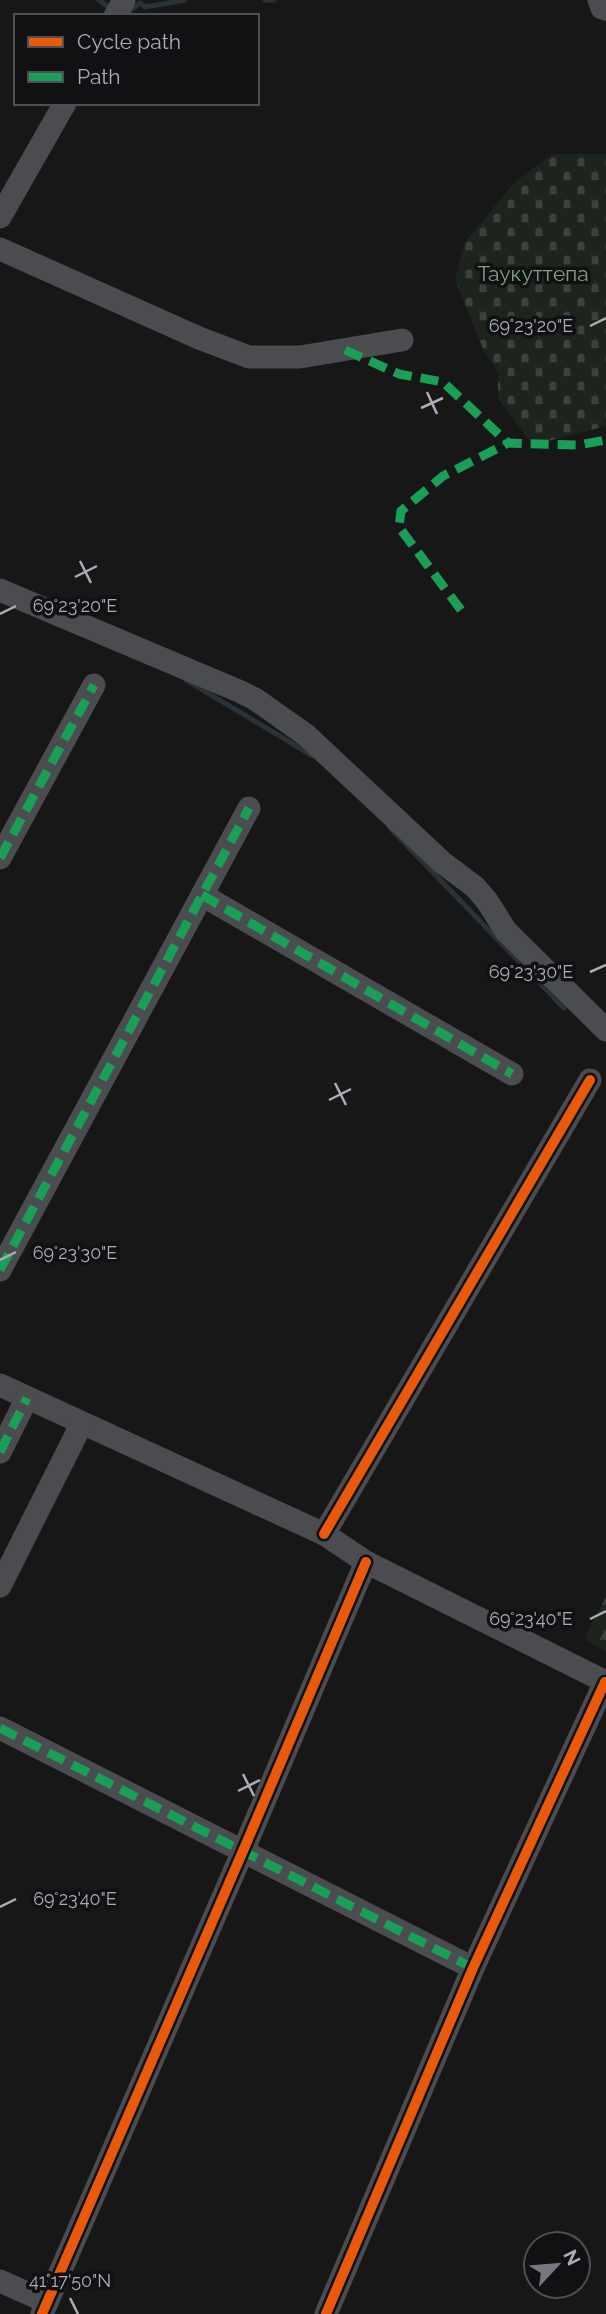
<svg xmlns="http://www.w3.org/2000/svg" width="606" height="2314" font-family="Raleway,sans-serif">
	<defs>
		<pattern id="forest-firs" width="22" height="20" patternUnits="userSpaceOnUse" patternTransform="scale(1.75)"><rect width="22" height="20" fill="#1d241e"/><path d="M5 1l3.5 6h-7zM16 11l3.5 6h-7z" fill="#3b413d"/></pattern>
		<pattern id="cemetery-stones" width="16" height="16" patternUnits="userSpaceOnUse" patternTransform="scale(1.75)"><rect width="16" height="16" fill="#1d241e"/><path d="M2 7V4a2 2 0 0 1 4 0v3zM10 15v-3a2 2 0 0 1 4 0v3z" fill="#3b413d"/></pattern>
	</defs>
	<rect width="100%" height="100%" fill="#171717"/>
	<polygon fill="url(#forest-firs)" points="606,1597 606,1652 584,1638"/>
	<polygon fill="url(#cemetery-stones)" points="552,154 606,154 606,426 533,445 498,399 498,372 484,351 455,280 465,242 515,182"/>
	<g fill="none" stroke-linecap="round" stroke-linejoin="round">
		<g stroke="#2a3239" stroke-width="5">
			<polyline points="99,0 110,8"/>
			<polyline points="265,0 274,0"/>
			<polyline points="127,13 140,3 145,7 185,0"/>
			<polyline points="186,680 313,756"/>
			<polyline points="389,827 564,1008"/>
		</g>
		<g stroke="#4b4c50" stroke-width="23">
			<polyline points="599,0 602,8 606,9"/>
			<polyline points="115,16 124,0"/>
			<polyline points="0,217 65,103"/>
			<polyline points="0,249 199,338 249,357 300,357 402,340"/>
			<polyline points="0,590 241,692 255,699 306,735 443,863 475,887 487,901 506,931 606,1030"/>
			<polyline points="0,858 94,685"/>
			<polyline points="202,895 512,1074"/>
			<polyline points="0,1270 249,808"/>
			<polyline points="0,1385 324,1534 366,1562 606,1682"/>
			<polyline points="0,1452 27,1398"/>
			<polyline points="324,1534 590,1080"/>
			<polyline points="0,1586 82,1423"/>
			<polyline points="0,1728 473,1968"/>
			<polyline points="0,2281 47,2302"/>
			<polyline points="42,2314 243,1851 366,1562"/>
			<polyline points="326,2314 473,1968 605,1682"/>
		</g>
		<g stroke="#1a9f57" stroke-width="9" stroke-dasharray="18 9" stroke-linecap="butt">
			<polyline points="345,350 399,374 443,382 508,443"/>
			<polyline points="461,610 399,527 401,511 443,476 508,443 578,445 606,440"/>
			<polyline points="0,858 94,685"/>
			<polyline points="202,895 512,1074"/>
			<polyline points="0,1270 249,808"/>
			<polyline points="0,1452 27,1398"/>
			<polyline points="0,1728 473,1968"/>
		</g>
		<defs>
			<g id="cycleway">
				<polyline points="324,1534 590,1080"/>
				<polyline points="42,2314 243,1851 366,1562"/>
				<polyline points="326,2314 473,1968 605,1682"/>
			</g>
		</defs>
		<use href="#cycleway" stroke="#111113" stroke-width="15"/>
		<use href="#cycleway" stroke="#e8590c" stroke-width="10"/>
	</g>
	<path fill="none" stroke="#a8adb8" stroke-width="2.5" d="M590,326l16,-8M427,392l10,22M421,408l22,-10M80,561l11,22M75,577l22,-11M0,614l16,-8M590,972l16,-7M335,1083l11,22M329,1100l22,-11M0,1260l16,-8M590,1619l16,-8M243,1774l11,22M238,1791l22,-11M0,1907l16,-8M70,2298l8,16"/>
	<g text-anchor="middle" stroke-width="7" stroke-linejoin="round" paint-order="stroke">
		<g font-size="21" fill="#7fa381" stroke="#111113">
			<text x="533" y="281">Таукуттепа</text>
		</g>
	</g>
	<g font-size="18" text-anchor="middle" fill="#a8adb8" stroke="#111113" stroke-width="7" stroke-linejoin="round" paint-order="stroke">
		<text x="531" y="332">69°23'20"E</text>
		<text x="75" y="612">69°23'20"E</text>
		<text x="531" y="978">69°23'30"E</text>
		<text x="75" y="1259">69°23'30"E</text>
		<text x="531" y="1625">69°23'40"E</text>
		<text x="75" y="1905">69°23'40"E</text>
		<text x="70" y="2287">41°17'50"N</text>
	</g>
	<rect x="14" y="14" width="245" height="91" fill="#111113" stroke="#4d4f55" stroke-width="2"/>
	<rect x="28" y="37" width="35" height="10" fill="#e8590c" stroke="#4d4f55" stroke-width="2"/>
	<text x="77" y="49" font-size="21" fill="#a8adb8">Cycle path</text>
	<rect x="28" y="72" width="35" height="10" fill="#1a9f57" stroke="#4d4f55" stroke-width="2"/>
	<text x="77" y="84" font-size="21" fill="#a8adb8">Path</text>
	<g transform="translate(557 2265) rotate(64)"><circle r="33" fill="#111113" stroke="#4d4f55" stroke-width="2"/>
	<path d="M0-5L12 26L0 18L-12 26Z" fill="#757880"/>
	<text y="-10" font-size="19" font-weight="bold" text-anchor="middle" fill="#a8adb8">N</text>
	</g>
</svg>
